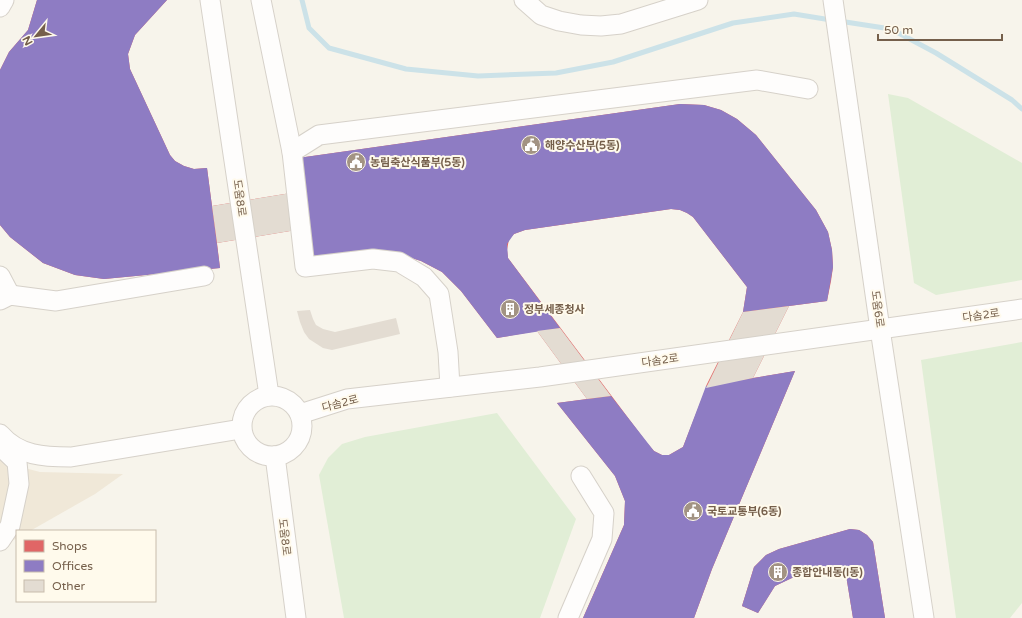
<svg xmlns="http://www.w3.org/2000/svg" width="1022" height="618" font-family="'Varela Round','Noto Sans KR',sans-serif">
	<rect width="100%" height="100%" fill="#f7f4eb"/>
	<polygon fill="#f0e8d8" points="0,454 17,466 40,472 123,474 95,494 30,531 17,531 17,538 0,548"/>
	<g fill="#e1eed6">
		<polygon points="888,94 908,98 1022,163 1022,280 936,295 914,283"/>
		<polygon points="1022,342 1022,603 1010,618 956,618 921,360"/>
		<polygon points="497,413 576,519 540,618 344,618 319,475 328,458 342,444 365,437"/>
	</g>
	<g fill="#e06666" fill-rule="evenodd">
		<path d="M37,0h130l-32,35 -7,19 2,15 40,86 5,6 9,5 10,3 13,-1 5,38 91,-15 -5,-33 382,-54 24,1 17,5 16,9 19,16 60,75 12,22 4,18 1,17 -2,14 -4,20 -38,5 -36,72 42,-7 -83,198 -18,49h-111l41,-93 1,-24 -10,-25 -58,-73 30,-4 -50,-68 -40,7 -36,-47 -19,-19 -21,-11 -19,-6 -89,5 -5,-32 -91,15 3,25 -116,11 -29,-4 -32,-12 -33,-26 -10,-12v-155l9,-18 19,-22zM671,209l9,1 7,3 6,4 54,70 -4,25 -37,74 30,-4 -30,6 -23,59 -14,8h-7l-8,-4 -7,-8 -139,-185 -1,-8 2,-11 5,-5 11,-4z"/>
		<polygon points="850,529 859,530 867,535 873,542 885,618 853,618 846,575 838,566 811,569 775,586 758,613 742,606 754,567 766,555 779,549"/>
	</g>
	<g fill="#8e7cc3">
		<polygon points="37,0 167,0 135,35 128,54 130,69 170,155 175,161 184,166 194,169 207,168 220,268 104,279 75,275 43,263 10,237 0,225 0,70 9,52 28,30"/>
		<polygon points="680,104 704,105 721,110 737,119 756,135 816,210 828,232 832,250 833,267 827,301 743,312 747,287 693,217 687,213 680,210 671,209 525,230 514,234 507,244 508,258 560,328 497,338 461,291 442,272 421,261 402,255 313,260 298,158"/>
		<polygon points="795,371 712,569 694,618 583,618 624,525 625,501 615,476 557,403 611,396 654,451 662,455 669,455 683,447 706,386"/>
		<polygon points="850,529 859,530 867,535 873,542 885,618 853,618 846,575 838,566 811,569 775,586 758,613 742,606 754,567 766,555 779,549"/>
	</g>
	<g fill="none" stroke-linecap="round" stroke-linejoin="round">
		<g stroke="#cce2e8" stroke-width="5">
			<polyline points="302,0 309,28 329,48 406,69 478,76 556,73 613,62 733,23 794,14 831,20"/>
			<polyline points="839,21 891,29 936,53 1012,100 1022,109"/>
		</g>
	</g>
	<g fill="#e3dcd2">
		<polygon points="303,191 308,228 217,243 212,206"/>
		<polygon points="789,306 753,378 706,388 743,312"/>
		<polygon points="310,310 313,319 316,325 323,329 335,332 396,318 400,334 332,350 323,348 309,339 304,332 300,322 297,311"/>
		<polygon points="560,328 611,396 587,399 537,331"/>
	</g>
	<g fill="none" stroke-linecap="round" stroke-linejoin="round">
		<defs>
			<g id="minor">
				<polyline points="210,0 269,395"/>
				<polyline points="261,0 292,152 305,267 373,259 399,262 424,277 439,294 448,352 450,387"/>
				<polyline points="524,0 541,15 559,21 581,25 601,26 621,24 698,0"/>
				<polyline points="833,0 880,329 924,618"/>
				<polyline points="0,7 4,0"/>
				<polyline points="292,152 319,135 757,80 808,89"/>
				<polyline points="0,276 10,295"/>
				<polyline points="0,300 10,295 56,301 204,276"/>
				<circle cx="272" cy="426" r="30"/>
				<polyline points="300,414 347,399 540,377 1022,309"/>
				<path d="M0,434c19,22 44,23 71,23l170,-28"/>
				<polyline points="0,446 17,462 19,484 10,526 0,541"/>
				<polyline points="275,456 296,618"/>
				<polyline points="568,618 602,539 604,513 581,476"/>
			</g>
		</defs>
		<use href="#minor" stroke="#d6d1c9" stroke-width="21"/>
		<use href="#minor" stroke="#fefdfc" stroke-width="19"/>
	</g>
	<defs>
		<symbol id="civic-disc" viewBox="-11 -11 22 22"><circle r="9.5" fill="#a29383" stroke="#fffaec"/><path d="M-.6-6.5H3V-4.5H.6V-3L4-1V1h2V6H-6V1h2V-1L-.6-3ZM-1.2 2.5V6h2.4V2.5Z" fill="#fff"/></symbol>
		<symbol id="building-disc" viewBox="-11 -11 22 22"><circle r="9.5" fill="#a29383" stroke="#fffaec"/><path d="M-4-6H4V6H1V3H-1V6H-4ZM-2.5-4.3h1.7v1.8h-1.7ZM.8-4.3h1.7v1.8H.8ZM-2.5-1h1.7V.8h-1.7ZM.8-1h1.7V.8H.8Z" fill="#fff"/></symbol>
	</defs>
	<g fill-rule="evenodd">
		<use href="#civic-disc" x="520" y="134" width="22" height="22"/>
		<use href="#civic-disc" x="345" y="151" width="22" height="22"/>
		<use href="#building-disc" x="499" y="298" width="22" height="22"/>
		<use href="#civic-disc" x="682" y="500" width="22" height="22"/>
		<use href="#building-disc" x="767" y="561" width="22" height="22"/>
	</g>
	<g text-anchor="middle" stroke-width="4" stroke-linejoin="round" paint-order="stroke">
		<g font-size="11" font-weight="bold" fill="#755f4b" stroke="#fffaec" text-anchor="start">
			<text x="545" y="149">해양수산부(5동)</text>
			<text x="370" y="166">농림축산식품부(5동)</text>
			<text x="524" y="313">정부세종청사</text>
			<text x="707" y="515">국토교통부(6동)</text>
			<text x="792" y="576">종합안내동(I동)</text>
		</g>
		<g font-size="11" fill="#755f4b" stroke="#fffaec">
			<text transform="translate(240 198) rotate(82)" y="4">도움8로</text>
			<text transform="translate(878 309) rotate(82)" y="4">도움6로</text>
			<text transform="translate(981 315) rotate(-8)" y="4">다솜2로</text>
			<text transform="translate(660 360) rotate(-8)" y="4">다솜2로</text>
			<text transform="translate(340 403) rotate(-14)" y="4">다솜2로</text>
			<text transform="translate(285 537) rotate(83)" y="4">도움8로</text>
		</g>
	</g>
	<rect x="16" y="530" width="140" height="72" fill="#fffaec" stroke="#c8bcac"/>
	<rect x="24" y="540" width="20" height="12" fill="#e06666" stroke="#c8bcac"/>
	<text x="52" y="550" font-size="12" fill="#755f4b">Shops</text>
	<rect x="24" y="560" width="20" height="12" fill="#8e7cc3" stroke="#c8bcac"/>
	<text x="52" y="570" font-size="12" fill="#755f4b">Offices</text>
	<rect x="24" y="580" width="20" height="12" fill="#e3dcd2" stroke="#c8bcac"/>
	<text x="52" y="590" font-size="12" fill="#755f4b">Other</text>
	<g transform="translate(36 36) rotate(241)" stroke="#fffaec" stroke-width="3" paint-order="stroke">
	<path d="M0-3L7 15L0 10L-7 15Z" fill="#755f4b"/>
	<text y="-6" font-size="11" font-weight="bold" text-anchor="middle" fill="#755f4b">N</text>
	</g>
	<path d="M878 34v6h124v-6" fill="none" stroke="#755f4b" stroke-width="2"/>
	<text x="884" y="34" font-size="12" fill="#755f4b" stroke="#fffaec" stroke-width="3" paint-order="stroke">50 m</text>
</svg>
